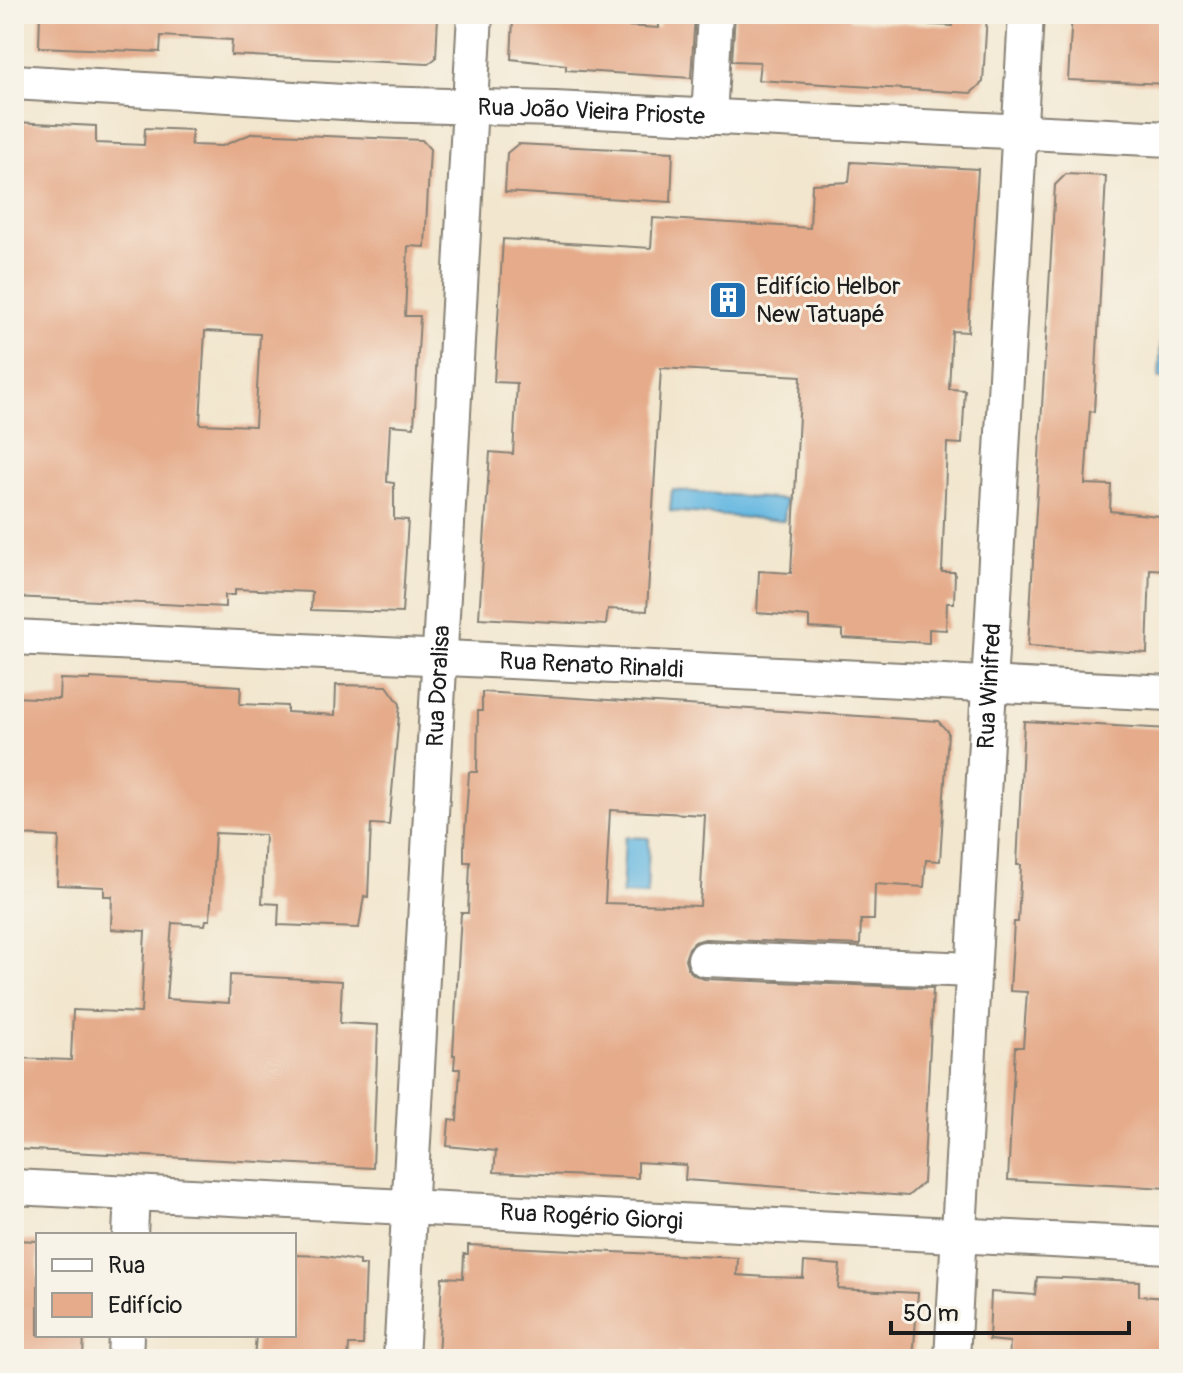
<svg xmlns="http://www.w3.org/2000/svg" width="1183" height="1373" font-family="Pangolin,sans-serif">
	<rect width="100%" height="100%" fill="#f7f3e8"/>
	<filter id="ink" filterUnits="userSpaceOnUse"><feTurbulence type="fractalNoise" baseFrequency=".0125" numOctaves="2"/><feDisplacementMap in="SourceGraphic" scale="16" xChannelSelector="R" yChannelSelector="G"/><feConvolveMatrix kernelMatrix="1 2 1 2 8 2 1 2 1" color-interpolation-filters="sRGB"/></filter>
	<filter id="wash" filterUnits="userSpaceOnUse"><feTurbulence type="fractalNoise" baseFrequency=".006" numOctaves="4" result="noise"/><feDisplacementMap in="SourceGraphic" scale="32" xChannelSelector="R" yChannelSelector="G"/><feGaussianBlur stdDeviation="1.8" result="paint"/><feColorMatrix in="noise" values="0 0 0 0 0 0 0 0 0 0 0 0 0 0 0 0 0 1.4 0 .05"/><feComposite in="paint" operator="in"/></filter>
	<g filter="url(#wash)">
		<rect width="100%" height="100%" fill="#f2e6ce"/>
		<g fill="#66b8e1" stroke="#416a7e" stroke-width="2">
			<polygon points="1165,271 1169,271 1169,378 1159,378"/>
			<polygon points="672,490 786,500 784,521 670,511"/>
			<polygon points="625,837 649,838 647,895 622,894"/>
		</g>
		<g id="blocks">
			<g fill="#e5ab8a" fill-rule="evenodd">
				<polygon points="40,14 420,14 438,16 436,58 428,64 231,55 232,40 161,36 160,52 39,47"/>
				<polygon points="533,14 610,14 610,25 659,28 659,14 695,14 691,78 566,70 566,65 511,59 513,19 533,20"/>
				<polygon points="735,14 849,14 849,20 952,26 953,14 987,14 983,82 971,93 758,80 760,62 732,61"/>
				<polygon points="1072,14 1169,14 1169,84 1068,80"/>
				<path d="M14,122l82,4v17l48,2 1,-17 47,2 -1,15 31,1 31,-13 169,7 8,9 -5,98 -17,-1 -3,70h15l-6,111 -24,-2 -3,57 7,1v36l14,1 -6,93 -91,-3 1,-18 -77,-3v6h-10v12l-211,-10zM205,331l55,3 -5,92 -55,-2z"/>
				<polygon points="518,144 673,152 671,202 505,192 507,153"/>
				<polygon points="851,162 978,169 968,332 952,331 949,389 965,390 962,444 947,443 942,572 955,572 954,603 947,603 946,630 929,629 929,643 843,638 843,630 809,628 809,617 757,613 759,571 791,573 801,376 661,368 647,611 608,609 606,625 479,618 490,452 513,454 517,383 494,382 503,239 651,248 653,218 810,228 812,184 849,182"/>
				<polygon points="1066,174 1106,176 1094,412 1090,411 1085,484 1111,485 1110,511 1169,517 1169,570 1150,569 1147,653 1028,646 1055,185"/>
				<polygon points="90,678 241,686 240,704 287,706 287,712 335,715 336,685 387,686 400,704 389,825 371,824 368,897 364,896 359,928 278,925 279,904 262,903 265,835 215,833 210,920 206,920 205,925 172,923 166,999 229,1003 230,975 342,981 340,1023 378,1025 373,1168 14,1149 14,1058 71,1060 73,1010 141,1013 145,931 111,929 112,896 104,896 104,887 57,885 59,837 19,835 20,823 14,823 14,697 59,699 60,679 90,680"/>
				<path d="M482,692l456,29 10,11 -8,129 -14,-1 -2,27 -49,-3 -1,36h-13l-1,25 -155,-6 -10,3 -6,6 -4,11 3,10 6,6 10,4 229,9 -10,195 -15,13 -223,-16 1,-15 -48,-3v16l-144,-6 2,-21 -49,-5 2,-26 8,1 3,-52h-6l1,-14h-2l8,-142h7l2,-51h-6v-16l5,-74h8l1,-61h4zM610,810l95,5 -5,91 -95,-3z"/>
				<polygon points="1024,721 1169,729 1169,1188 1008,1180 1015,1047 1023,1047 1027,992 1010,991 1014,922 1018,922 1021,865 1017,865"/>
				<polygon points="14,1240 38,1241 38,1335 84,1335 83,1359 14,1359"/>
				<polygon points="468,1245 738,1258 737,1275 767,1277 803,1278 804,1262 840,1265 838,1289 918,1293 913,1359 810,1359 677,1352 676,1359 438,1359 442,1277 463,1278 464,1254 468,1254"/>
				<polygon points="294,1255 324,1256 359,1261 359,1265 366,1265 363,1345 349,1345 348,1359 254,1359 256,1335 294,1335"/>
				<polygon points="1037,1277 1139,1281 1139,1296 1169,1298 1169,1359 1009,1359 1010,1342 989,1340 991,1292 1035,1295"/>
			</g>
		</g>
	</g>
	<g filter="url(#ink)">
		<use href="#blocks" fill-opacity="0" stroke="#878175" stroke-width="2"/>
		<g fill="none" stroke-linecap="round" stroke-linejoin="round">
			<defs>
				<g id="minor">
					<path id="s1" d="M14,82l362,22 179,5 614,30"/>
					<polyline points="709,117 715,14"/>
					<path id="s2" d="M14,637l1155,56"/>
					<polyline points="705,959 972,970"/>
					<path id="s3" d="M14,1187l1155,59"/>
					<polyline points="130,1235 132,1194"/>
					<polyline points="125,1359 126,1335"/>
					<path id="s4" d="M401,1359l74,-1345"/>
					<path id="s5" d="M952,1359l74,-1345"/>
				</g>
			</defs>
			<use href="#minor" stroke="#878175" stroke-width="38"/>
			<use href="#minor" stroke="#fff" stroke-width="34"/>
		</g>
	</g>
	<defs>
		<symbol id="building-square" viewBox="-11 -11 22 22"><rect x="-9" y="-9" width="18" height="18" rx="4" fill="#1f6fb2" stroke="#f7f3e8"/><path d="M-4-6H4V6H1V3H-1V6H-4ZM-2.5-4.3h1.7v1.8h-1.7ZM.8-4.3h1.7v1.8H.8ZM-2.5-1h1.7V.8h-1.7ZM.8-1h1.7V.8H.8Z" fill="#fff"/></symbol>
	</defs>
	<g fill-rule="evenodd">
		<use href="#building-square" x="706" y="278" width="44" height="44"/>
	</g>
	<g text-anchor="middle" stroke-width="6" stroke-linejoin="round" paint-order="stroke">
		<g font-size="24" fill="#1c1c1c" stroke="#f7f3e8">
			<text dy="8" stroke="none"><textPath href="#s1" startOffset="578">Rua João Vieira Prioste</textPath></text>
			<text dy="8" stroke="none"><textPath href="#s2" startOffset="578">Rua Renato Rinaldi</textPath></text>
			<text dy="8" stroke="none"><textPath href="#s4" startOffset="674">Rua Doralisa</textPath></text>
			<text dy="8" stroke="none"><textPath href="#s5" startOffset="674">Rua Winifred</textPath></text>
			<text dy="8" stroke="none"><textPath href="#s3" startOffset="578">Rua Rogério Giorgi</textPath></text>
		</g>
		<g font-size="24" fill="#1c1c1c" stroke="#f7f3e8" text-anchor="start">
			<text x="756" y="294">Edifício Helbor<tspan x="756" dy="28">New Tatuapé</tspan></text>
		</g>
	</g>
	<rect width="1183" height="1373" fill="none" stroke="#f7f3e8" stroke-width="48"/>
	<rect x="36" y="1233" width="260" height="104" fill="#f7f3e8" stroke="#9f9d96" stroke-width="2"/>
	<rect x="52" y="1259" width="40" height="12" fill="#ffffff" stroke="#9f9d96" stroke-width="2"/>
	<text x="108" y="1273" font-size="24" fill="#1c1c1c">Rua</text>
	<rect x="52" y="1293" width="40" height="24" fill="#e5ab8a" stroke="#9f9d96" stroke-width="2"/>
	<text x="108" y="1313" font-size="24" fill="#1c1c1c">Edifício</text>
	<path d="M891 1321v12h238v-12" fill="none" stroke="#1c1c1c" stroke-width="4"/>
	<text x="903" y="1321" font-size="24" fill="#1c1c1c" stroke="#f7f3e8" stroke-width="6" paint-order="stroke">50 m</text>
</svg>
